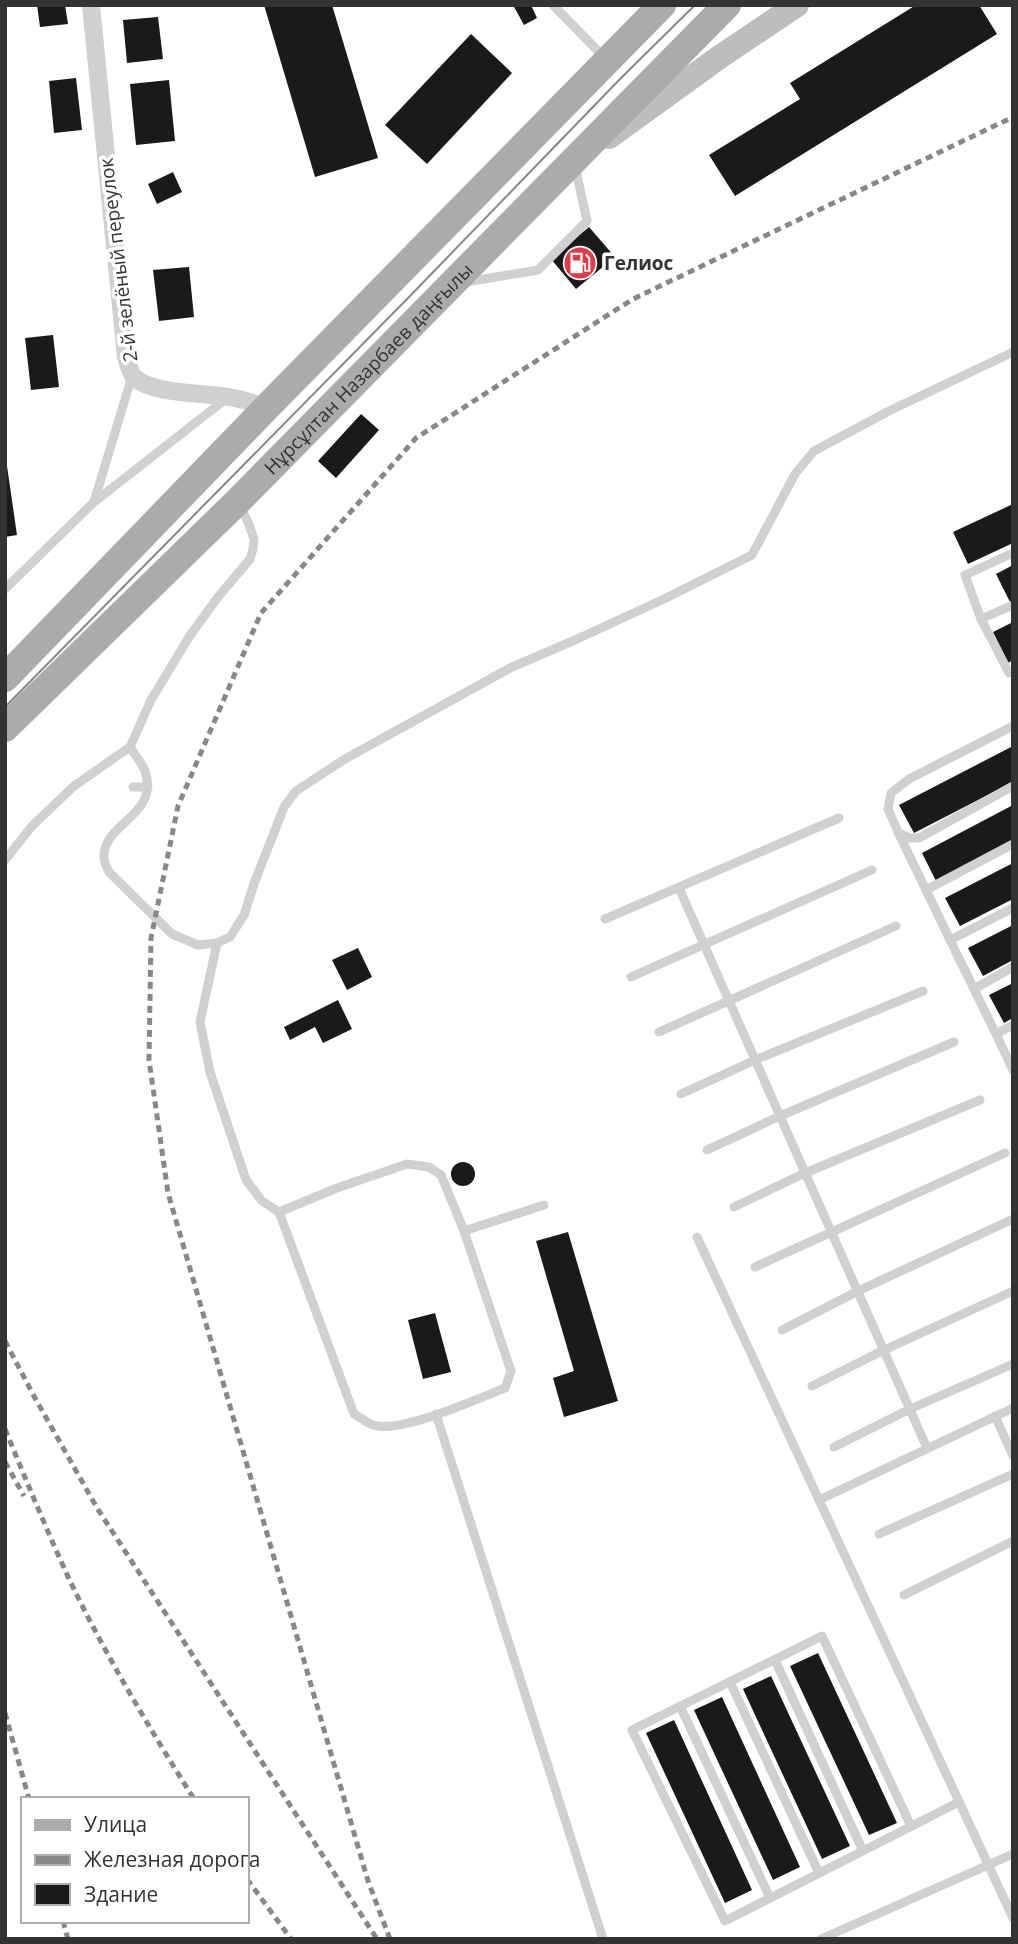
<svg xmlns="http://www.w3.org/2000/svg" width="1018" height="1944" font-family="'Open Sans',sans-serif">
	<rect width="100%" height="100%" fill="#fff"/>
	<g fill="#1a1a1a">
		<polygon points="37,5 65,5 68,24 40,27"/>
		<polygon points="264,5 332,5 378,158 315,177"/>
		<polygon points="513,5 531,5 537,18 524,25"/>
		<polygon points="916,5 979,5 997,34 735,196 709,155 800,99 790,83"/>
		<polygon points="158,17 163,59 127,63 123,20"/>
		<polygon points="471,34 512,73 427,164 385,125"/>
		<polygon points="76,78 82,130 54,133 49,81"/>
		<polygon points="169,80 175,141 136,145 130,84"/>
		<polygon points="173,172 182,192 157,204 148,184"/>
		<polygon points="589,227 615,257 576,289 551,259"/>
		<polygon points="189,267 194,317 159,321 153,270"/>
		<polygon points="53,335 59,387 31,390 25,338"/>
		<polygon points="361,414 379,430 336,478 318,461"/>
		<polygon points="5,466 7,466 17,535 5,537"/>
		<polygon points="1013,504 1013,543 968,564 953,532"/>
		<polygon points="1013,565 1013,603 1011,604 996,574"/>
		<polygon points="1013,622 1013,660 1008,663 993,632"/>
		<polygon points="1013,746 1013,782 914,833 899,805"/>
		<polygon points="1013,805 1013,841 936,881 922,853"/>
		<polygon points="1013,863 1013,899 960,926 945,898"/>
		<polygon points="1013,925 1013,960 983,976 968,948"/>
		<polygon points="358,948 372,977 347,990 332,960"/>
		<polygon points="1013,983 1013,1018 1004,1023 989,995"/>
		<polygon points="338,1000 352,1029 323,1043 315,1027 290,1040 284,1027"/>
		<circle cx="463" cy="1174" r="12"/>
		<polygon points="568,1232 618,1401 564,1417 553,1378 574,1371 536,1241"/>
		<polygon points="435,1313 451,1372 423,1379 408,1320"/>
		<polygon points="818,1653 897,1823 869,1835 790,1666"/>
		<polygon points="771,1676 850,1846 822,1859 743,1689"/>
		<polygon points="722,1697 800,1867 773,1880 694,1710"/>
		<polygon points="674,1720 752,1890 725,1903 646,1733"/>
	</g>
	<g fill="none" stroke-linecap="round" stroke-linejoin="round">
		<g stroke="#d0d0d0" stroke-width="9">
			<polyline points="553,5 604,57"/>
			<polyline points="466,282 538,270 587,221 575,166"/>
			<polyline points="94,502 132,376"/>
			<polyline points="1013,553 965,575 981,619 1009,673 1013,672"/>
			<polyline points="5,589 93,503 227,398"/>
			<polyline points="981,619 1013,605"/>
			<polyline points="1013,726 909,779 891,793 888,809 898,832 909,838 919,838 1013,786"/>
			<path d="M130,747c5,8 12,16 15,24 15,44 -41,52 -41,85 -1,5 3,11 5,16l63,62 26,11 19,-2 13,-6 14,-22 11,-34 29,-74 12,-16 49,-32 165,-91 65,-28 89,-41 88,-44 43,-81 19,-23 75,-40 124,-59"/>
			<polyline points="133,787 148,787"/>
			<polyline points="898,832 926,890"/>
			<polyline points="1013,844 926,890 950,940 1013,908"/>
			<polyline points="5,860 32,826 74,786 130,747 151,700 189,637 218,597 250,559 253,549 254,539 248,522 240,507"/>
			<polyline points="679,888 927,1448"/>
			<polyline points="605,919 839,818"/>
			<polyline points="950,940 974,989"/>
			<polyline points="217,943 200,1022 210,1072 246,1180 262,1201 279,1212"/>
			<polyline points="1013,967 974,989 996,1034 1013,1025"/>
			<polyline points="631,977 872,870"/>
			<polyline points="659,1032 896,926"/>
			<polyline points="996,1034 1013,1070"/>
			<polyline points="681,1094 755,1060 923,991"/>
			<polyline points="707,1150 780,1116 954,1042"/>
			<path d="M407,1164l22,3 12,8 23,56 47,140 -6,17c-28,11 -105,46 -132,37 -6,-2 -13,-8 -19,-11l-75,-202 58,-24z"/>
			<polyline points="734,1207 805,1173 980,1100"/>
			<polyline points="464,1231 544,1205"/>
			<polyline points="697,1237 1013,1918"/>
			<polyline points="755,1267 1005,1153"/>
			<polyline points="782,1330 858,1291 1013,1219"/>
			<polyline points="812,1386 884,1350 1013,1291"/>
			<polyline points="436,1414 603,1939"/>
			<polyline points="995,1416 1013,1456"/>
			<polyline points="834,1447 910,1409 1013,1364"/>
			<polyline points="819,1500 1013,1408"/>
			<polyline points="879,1534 1013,1474"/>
			<polyline points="904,1595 1013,1541"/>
			<polyline points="775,1660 863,1851"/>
			<polyline points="730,1682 819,1873"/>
			<polyline points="680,1706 770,1898"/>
			<polyline points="911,1826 822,1636 632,1730 725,1921 959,1802"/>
			<polyline points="821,1939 1013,1854"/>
		</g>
		<path stroke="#d0d0d0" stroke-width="18" d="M91,5l35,352c2,6 4,16 8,20 16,17 72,16 95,20 13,2 25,6 37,11"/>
		<polyline stroke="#bdbdbd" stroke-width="24" points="609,137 721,56 797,5"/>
		<g stroke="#ababab" stroke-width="28">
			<polyline points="5,678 266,408 662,5"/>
			<path id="s1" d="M5,728l232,-226 490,-497"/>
		</g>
		<polyline stroke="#888" stroke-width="2" points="5,707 410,296 621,78 695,5"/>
		<g stroke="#888" stroke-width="5" stroke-dasharray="7 5" stroke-linecap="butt">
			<polyline points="5,1341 35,1398 97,1508 377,1939"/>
			<path d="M5,1429c21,51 42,102 65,152 36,75 80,148 124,218"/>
			<polyline points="5,1462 24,1496"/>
			<polyline points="5,1713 29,1799"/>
			<polyline points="247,1879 291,1939"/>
			<polyline points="63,1921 68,1939"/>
			<polyline points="390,1939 368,1881 168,1193 149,1060 151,938 178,806 261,613 416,438 633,299 1013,117"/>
		</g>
	</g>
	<defs>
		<symbol id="fuel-disc" viewBox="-11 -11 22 22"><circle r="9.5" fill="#e63946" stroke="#fff"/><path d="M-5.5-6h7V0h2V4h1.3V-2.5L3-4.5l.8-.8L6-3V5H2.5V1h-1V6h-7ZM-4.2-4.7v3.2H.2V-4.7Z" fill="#fff"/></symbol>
	</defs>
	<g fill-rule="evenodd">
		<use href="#fuel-disc" x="561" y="244" width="38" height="38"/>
	</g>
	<g text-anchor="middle" stroke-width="7" stroke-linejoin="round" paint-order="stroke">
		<g font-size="19" fill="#333" stroke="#fff">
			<text transform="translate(118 260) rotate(-97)" y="7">2-й зелёный переулок</text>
			<text dy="7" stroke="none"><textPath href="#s1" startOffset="511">Нұрсұлтан Назарбаев даңғылы</textPath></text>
		</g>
		<g font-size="19" font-weight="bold" fill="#333" stroke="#fff" text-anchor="start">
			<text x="604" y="270">Гелиос</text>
		</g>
	</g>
	<rect width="1018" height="1944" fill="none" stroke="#333333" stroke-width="14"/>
	<rect x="21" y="1797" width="228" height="126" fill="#ffffff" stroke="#adadad" stroke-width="2"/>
	<rect x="35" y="1820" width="35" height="10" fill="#ababab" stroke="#adadad" stroke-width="2"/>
	<text x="84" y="1832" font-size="21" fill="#333333">Улица</text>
	<rect x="35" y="1855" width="35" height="10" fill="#888888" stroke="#adadad" stroke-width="2"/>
	<text x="84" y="1867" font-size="21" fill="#333333">Железная дорога</text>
	<rect x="35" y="1884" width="35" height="21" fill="#1a1a1a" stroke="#adadad" stroke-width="2"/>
	<text x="84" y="1902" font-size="21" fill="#333333">Здание</text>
</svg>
